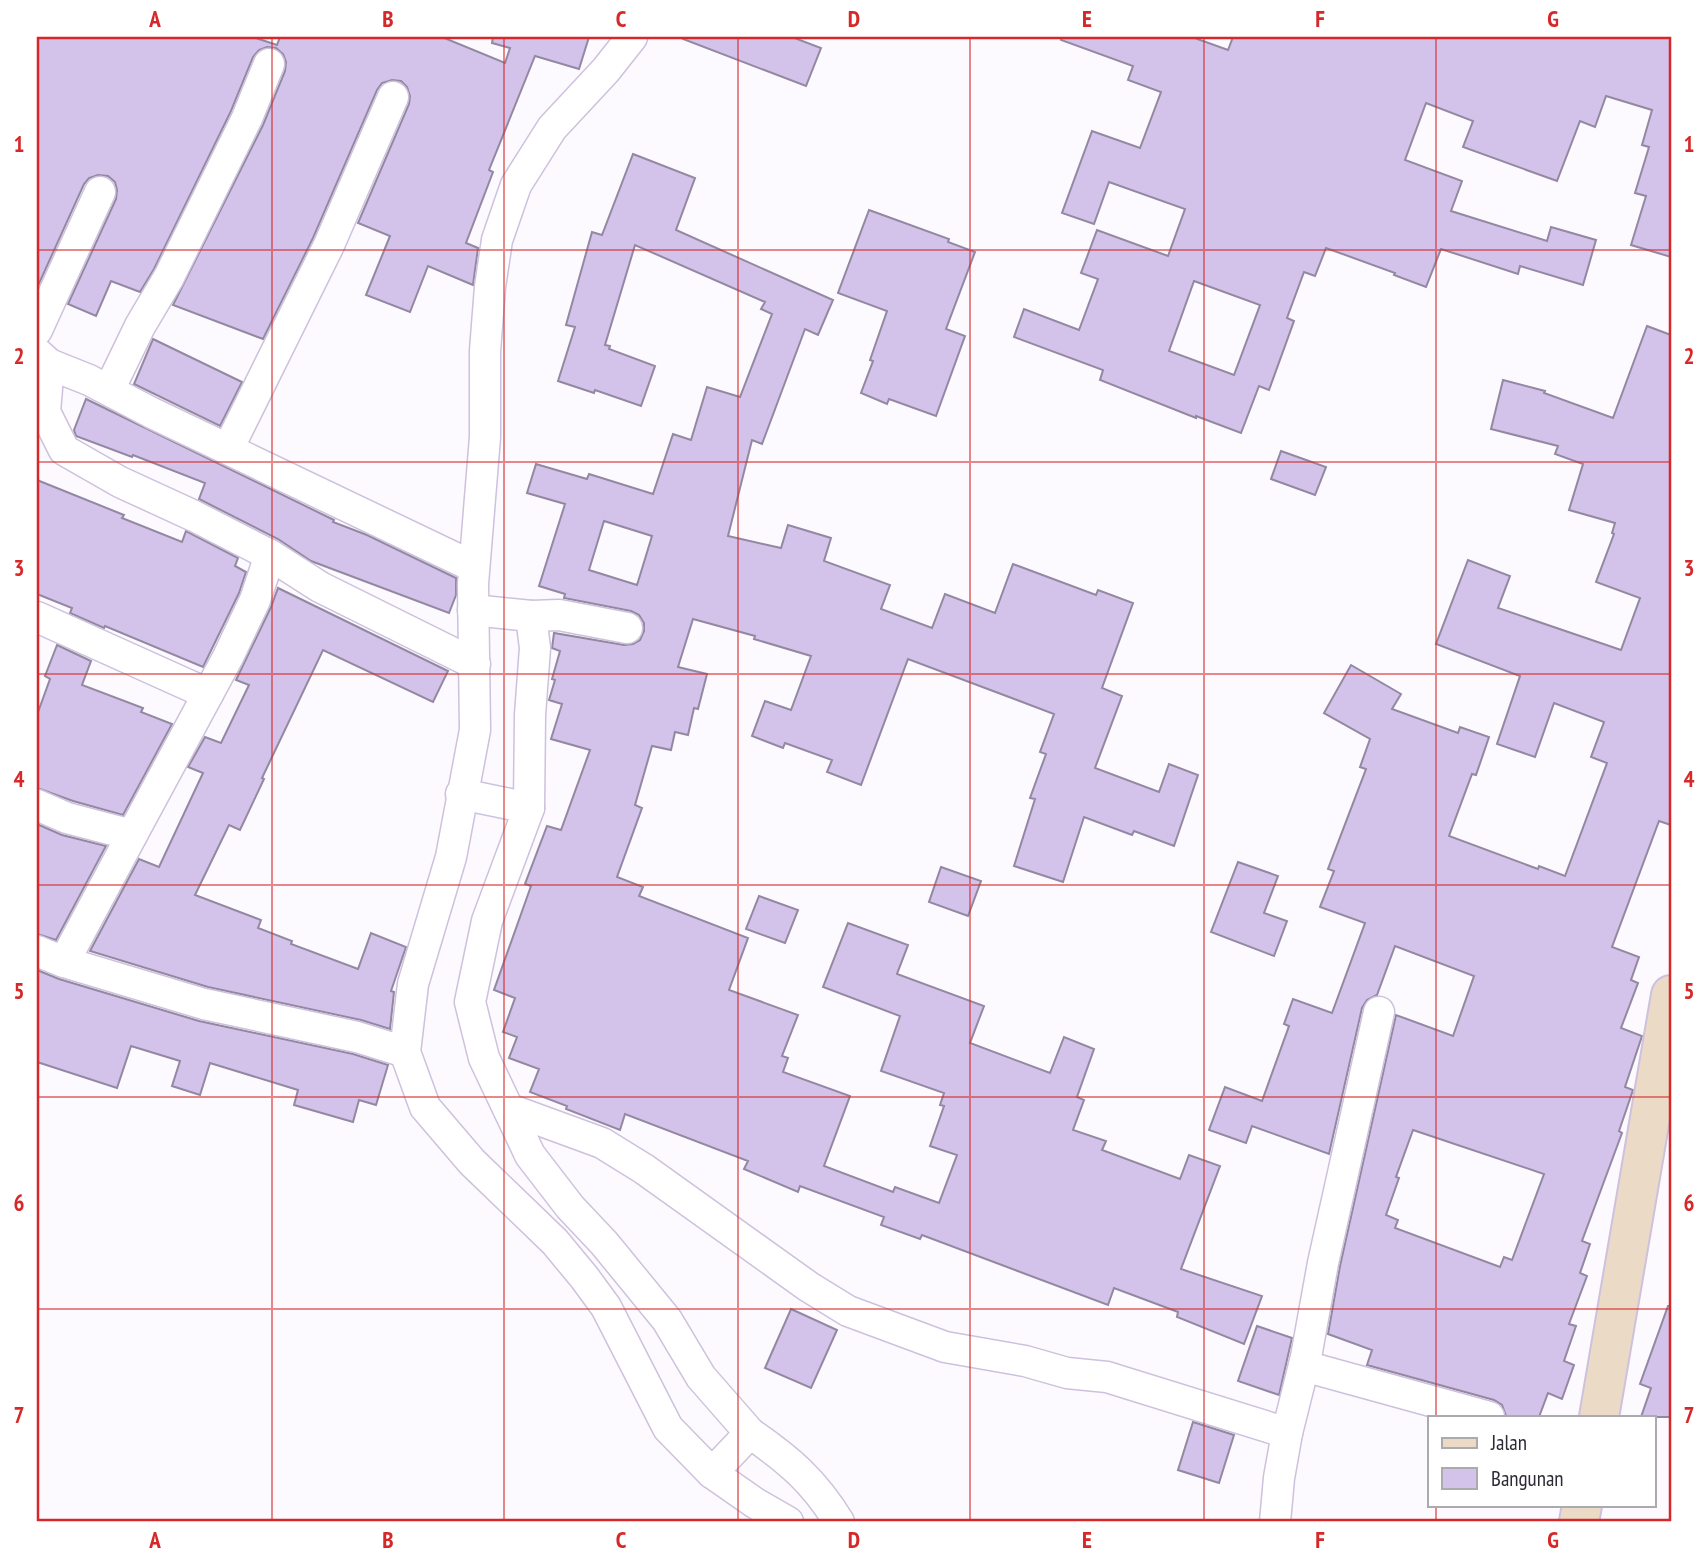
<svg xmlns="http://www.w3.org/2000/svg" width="1708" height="1559" font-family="'PT Sans Narrow',sans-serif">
	<rect width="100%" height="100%" fill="#fcf9ff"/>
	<g fill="#d3c2e9" stroke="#9388a2" stroke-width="2" fill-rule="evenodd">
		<polygon points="37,37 253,37 277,45 280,37 442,37 505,63 510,48 492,43 493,37 589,37 579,69 535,56 489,170 493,172 466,243 478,248 473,285 428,266 410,312 366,295 390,236 358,223 409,104 410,96 407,87 401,81 392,80 382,83 377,90 313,238 263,339 173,305 263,125 285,71 286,62 283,54 276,48 267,47 259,50 253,57 231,111 154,269 140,292 111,281 96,316 68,304 116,199 117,190 115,182 108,176 98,175 89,178 84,184 37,288"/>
		<polygon points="684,37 792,37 821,48 806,86 683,39"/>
		<path d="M1062,37h130l36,13 5,-13h438v220l-40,-12 15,-49 -11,-3 14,-46 -7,-2 10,-35 -46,-14 -11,31 -15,-6 -23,60 -94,-34 10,-26 -47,-18 -21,57 57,21 -11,30 96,30 4,-14 45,13 -13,45 -63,-19 -2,8 -77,-25 -15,38 -32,-12 1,-2 -69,-25 -11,28 -11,-4 -17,46 7,3 -25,69 -10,-4 -18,47 -45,-17v2l-96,-38 3,-10 -89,-33 10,-28 55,21 19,-51 -17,-6 16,-43 71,26 17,-47 -76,-27 -15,42 -32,-11 30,-82 48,17 21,-56 -33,-12 5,-14 -72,-26zM1194,281l66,24 -26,70 -65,-24z"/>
		<path d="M633,154l62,24 -19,52 157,70 -15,35 -13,-6 -43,115 -10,-4 -24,96 53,12 7,-23 43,13 -7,23 66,24 -9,24 51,19 13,-34 50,19 18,-49 83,31 2,-5 35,13 -31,85 20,8 -27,72 64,24 10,-28 29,11 -24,71 -40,-15 -2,4 -48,-18 -21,65 -49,-16 21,-67 -5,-1 16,-44 -6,-2 14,-38 -146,-55 -47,126 -34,-13 5,-12 -47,-17 -2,5 -31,-12 13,-35 26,9 20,-54 -57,-17 1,-3 -62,-17 -15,48 29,7 -9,35 -4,-1 -6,27 -13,-3 -4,18 -19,-4 -17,59 7,3 -25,69 26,10 -4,9 109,42 -19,52 69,25 -16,41 6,2 -5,14 67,24 -26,70 69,26 2,-5 44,16 18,-48 -27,-9 14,-40 -4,-1 4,-12 -63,-22 19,-55 -77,-29 25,-64 60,22 -11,29 87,32 -14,37 80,30 14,-36 30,12 -17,48 7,3 -11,30 33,11 -4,9 78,29 9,-24 31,11 -39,103 81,27 -18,48 -67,-27 1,-5 -64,-24 -6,17 -186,-70 -2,4 -39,-14 3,-8 -84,-31 -2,6 -54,-23 4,-8 -123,-47 -5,16 -54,-21 1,-3 -37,-14 9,-23 -30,-11 8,-21 -14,-5 12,-34 -21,-8 37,-104 -6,-2 22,-58 14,4 29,-80 -39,-11 11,-35 -13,-4 6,-20 -3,-1 8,-28 -8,-3 2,-15 70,12 9,-1 7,-4 4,-9v-8l-5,-8 -8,-4 -67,-13 1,-4 -26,-8 26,-82 -38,-11 9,-29 51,15 2,-5 64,20 20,-60 18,6 16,-53 33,10 32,-83 -11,-5 4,-7 -130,-57 -30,100 5,1 -1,3 46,17 -14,40 -46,-16 -1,3 -36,-12 17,-54 -9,-2 26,-93 10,3zM604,521l48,15 -15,49 -48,-15z"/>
		<polygon points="869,210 949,239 948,242 975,252 946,329 965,336 936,416 889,399 887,404 861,393 873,361 870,360 887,311 838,293"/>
		<path d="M1647,326l24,9v490l-12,-4 -47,126 27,10 -8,23 7,3 -17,45 21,8 -17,51 8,3 -14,41 3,2 -40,108 8,3 -10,29 7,3 -18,48 7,2 -12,35 10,4 -12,34 -14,-6 -9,24h-30l-3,-1 -4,-11 -8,-5 -127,-35 5,-15 -44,-16 12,-68 56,-251 57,21 21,-60 -79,-30 -18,49 -10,5 -5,8 -33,146 -77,-28 -6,17 -37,-13 16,-43 37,14 27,-75 -5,-2 9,-25 39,14 33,-90 -45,-16 14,-36 -6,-2 38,-100 -6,-2 10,-28 -46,-26 27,-48 50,29 -9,15 66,24 2,-6 29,10 -13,38 -4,-1 -23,62 89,33 1,-3 26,10 42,-113 -16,-6 13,-35 -50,-19 -19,54 -38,-13 23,-68 -84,-32 32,-84 42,16 -12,32 123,42 19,-52 -44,-16 18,-48 -2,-1 3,-10 -46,-13 14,-46 -28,-10 3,-8 -67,-17 12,-49 42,11 -1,2 69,25zM1413,1130l131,44 -32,86 -8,-3 -4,10 -105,-39 3,-8 -12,-5 13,-37 -3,-1z"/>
		<polygon points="153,339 242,382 220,426 134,384"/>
		<polygon points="86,399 334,520 333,522 367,535 456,578 456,595 449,613 311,561 278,539 199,499 205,483 133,455 132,457 76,436 74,430"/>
		<polygon points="1281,451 1326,467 1315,495 1271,479"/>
		<polygon points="37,480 124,515 122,518 182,542 186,531 238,558 235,566 246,572 239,593 203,667 105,626 104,628 70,613 72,608 37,594"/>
		<polygon points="278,588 448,671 433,702 323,650 262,778 264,779 240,830 229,825 195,895 261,920 258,928 292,941 291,944 358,969 371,933 406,947 391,991 394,992 390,1029 361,1020 208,987 90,951 139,859 159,867 203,773 188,767 205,737 221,743 249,685 236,680 271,607"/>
		<polygon points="57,645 91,661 82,685 143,708 141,712 172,724 123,815 73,801 37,788 37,715 50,679 45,676"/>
		<polygon points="37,824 62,835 106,846 56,940 37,934"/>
		<polygon points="1238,862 1278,876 1264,913 1287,921 1274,956 1211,932"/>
		<polygon points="941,867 981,881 968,916 929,902"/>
		<polygon points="759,896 798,910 785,943 746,929"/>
		<polygon points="37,970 59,979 199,1021 353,1054 388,1065 376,1105 359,1100 353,1122 294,1105 298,1090 210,1063 200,1095 172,1086 180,1061 131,1046 117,1088 37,1062"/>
		<polygon points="1668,1306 1671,1306 1671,1417 1641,1417 1651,1388 1640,1384"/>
		<polygon points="791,1309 837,1330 811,1388 765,1368"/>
		<polygon points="1257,1326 1292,1338 1279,1395 1238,1381"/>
		<polygon points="1193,1422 1234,1435 1219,1483 1178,1470"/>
	</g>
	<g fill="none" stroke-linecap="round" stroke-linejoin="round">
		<defs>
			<g id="street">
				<path d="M632,37l-26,33 -54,58 -36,57 -19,55 -7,47 -5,64v86l-12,147 2,146 -24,127 -38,127 -8,68 20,55 47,55 83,80 29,35 22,30 62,121 44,45 38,-40c39,27 64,48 89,89"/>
				<polyline points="37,330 100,192"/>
				<polyline points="37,353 49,364 45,412 64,450 120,482 194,516 270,555 255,600 228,657 132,835 67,818 37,805"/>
				<polyline points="49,364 89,380 152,413 474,567"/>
				<polyline points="109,390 140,326 169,277 247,118 269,64"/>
				<polyline points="228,449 329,245 393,97"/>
				<polyline points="270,555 320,587 475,664"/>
				<polyline points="473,610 531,616 559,615 627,628"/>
				<polyline points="531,616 535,648 530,715 529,808 487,921 470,1002 484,1058 530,1155 570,1207 604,1243 667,1320 701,1377 750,1433"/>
				<polyline points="37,617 208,694"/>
				<polyline points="461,794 529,808"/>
				<polyline points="37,951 64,962 204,1004 357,1037 405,1052"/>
				<polyline points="64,962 132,835"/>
				<polyline points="509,1109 602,1143 644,1169 809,1287 848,1311 945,1347 1025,1361 1067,1373 1107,1377 1287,1433 1279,1478 1275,1522"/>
				<polyline points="1304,1366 1489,1417"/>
				<polyline points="1287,1433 1306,1357 1323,1263 1379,1012"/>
				<polyline points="712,1473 755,1503 788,1522"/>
			</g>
			<g id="secondary">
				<polyline points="1599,1417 1671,995"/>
				<polyline points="1579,1522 1582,1505"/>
			</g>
		</defs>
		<use href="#street" stroke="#cec1dd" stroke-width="33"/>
		<use href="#secondary" stroke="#cec1dd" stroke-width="42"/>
		<use href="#street" stroke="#fff" stroke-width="30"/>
		<use href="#secondary" stroke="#ebdbc6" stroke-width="38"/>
	</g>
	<path fill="none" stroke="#d62828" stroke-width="2" stroke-opacity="0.55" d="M272,37v1485M504,37v1485M738,37v1485M970,37v1485M1204,37v1485M1436,37v1380M37,250h1634M37,462h1634M37,674h1634M37,885h1634M37,1097h1634M37,1309h1634M1436,1505v17"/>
	<rect width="1708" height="1559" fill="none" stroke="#ffffff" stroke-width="77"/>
	<rect x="1428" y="1416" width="228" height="91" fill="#ffffff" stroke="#abaaae" stroke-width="2"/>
	<rect x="1442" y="1438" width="35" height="10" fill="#ebdbc6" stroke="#abaaae" stroke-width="2"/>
	<text x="1491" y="1450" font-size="21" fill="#2e2a34">Jalan</text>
	<rect x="1442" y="1468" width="35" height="21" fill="#d3c2e9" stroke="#abaaae" stroke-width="2"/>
	<text x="1491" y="1486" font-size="21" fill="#2e2a34">Bangunan</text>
	<rect x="38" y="38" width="1632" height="1482" fill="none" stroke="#d62828" stroke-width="2.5"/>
	<g font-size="23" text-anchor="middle" font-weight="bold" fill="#d62828">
		<text x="155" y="27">A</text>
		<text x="388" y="27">B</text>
		<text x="621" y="27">C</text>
		<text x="854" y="27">D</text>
		<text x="1087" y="27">E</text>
		<text x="1320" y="27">F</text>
		<text x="1553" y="27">G</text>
		<text x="19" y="152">1</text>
		<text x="1689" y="152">1</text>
		<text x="19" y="364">2</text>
		<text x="1689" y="364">2</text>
		<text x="19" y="576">3</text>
		<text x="1689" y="576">3</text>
		<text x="19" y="787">4</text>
		<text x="1689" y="787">4</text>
		<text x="19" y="999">5</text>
		<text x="1689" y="999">5</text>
		<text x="19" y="1211">6</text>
		<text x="1689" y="1211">6</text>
		<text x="19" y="1423">7</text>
		<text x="1689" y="1423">7</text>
		<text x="155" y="1548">A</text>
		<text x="388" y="1548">B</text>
		<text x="621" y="1548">C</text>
		<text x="854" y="1548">D</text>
		<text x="1087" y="1548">E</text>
		<text x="1320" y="1548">F</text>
		<text x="1553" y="1548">G</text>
	</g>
</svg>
